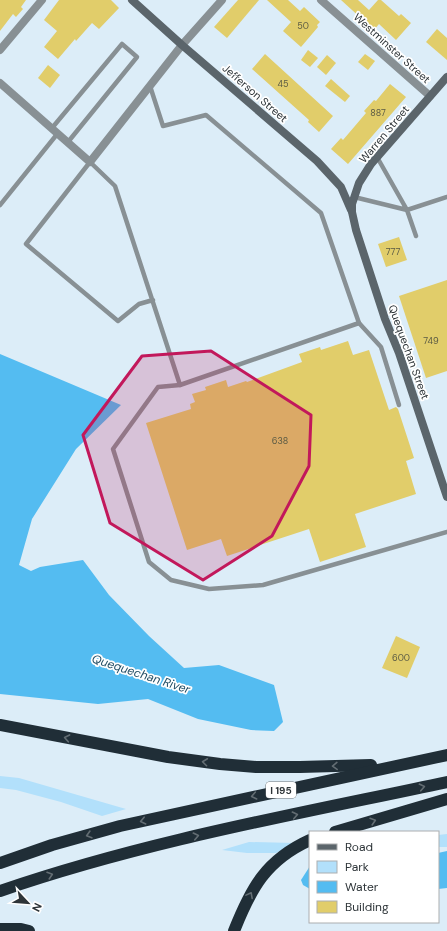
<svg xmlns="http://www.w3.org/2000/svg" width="447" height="931" font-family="'DM Sans',sans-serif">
	<rect width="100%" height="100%" fill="#dcedf8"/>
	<g fill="#b2e0fb">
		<polygon points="0,776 19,778 126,809 102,816 61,802 16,790 0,788"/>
		<polygon points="447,834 447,847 438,847 438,835"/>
		<polygon points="249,842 295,843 276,853 247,853 222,850"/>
	</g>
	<g fill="#54bcf1">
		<polygon points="0,354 121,405 76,449 32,519 19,565 31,571 40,567 83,560 109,595 149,636 184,668 219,665 274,685 283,722 274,731 251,730 198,719 148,699 98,704 0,694"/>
		<polygon points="447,851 447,888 438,889 438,853"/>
		<polygon points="310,866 310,889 303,885 301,880"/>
	</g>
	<g fill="#e1cd6a">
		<polygon points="0,0 26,0 21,7 23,9 16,17 13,14 0,31"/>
		<polygon points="59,0 111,0 119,8 99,29 92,23 76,41 75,39 58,59 44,47 57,31 44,20"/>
		<polygon points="238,0 259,0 227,38 214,27"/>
		<polygon points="267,0 288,0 300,11 304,7 320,22 317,25 318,27 301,47 283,31 291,22"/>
		<polygon points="341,0 358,0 369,10 378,0 381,0 399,16 401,14 411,23 396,40 379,24 374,30"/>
		<polygon points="437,29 447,38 447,60 426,42"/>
		<polygon points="308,50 318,58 310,67 301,60"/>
		<polygon points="265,54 333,116 319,132 308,122 309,120 252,69"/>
		<polygon points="365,54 375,61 368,70 358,62"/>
		<polygon points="327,55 336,63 326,75 317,67"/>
		<polygon points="48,65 60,75 50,88 38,78"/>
		<polygon points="331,79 350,96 345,102 325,86"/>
		<polygon points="390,84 406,97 348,164 331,149 341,138 343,140 366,113 364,111 374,100 376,101"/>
		<polygon points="399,237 407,260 386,267 378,244"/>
		<polygon points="447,280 447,371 426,378 399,296"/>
		<polygon points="348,341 353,355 369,350 389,410 396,407 398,409 414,458 406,461 416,494 355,514 366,547 320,562 309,529 227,556 221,539 187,550 146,423 191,409 190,404 195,402 192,394 206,390 205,387 226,380 228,387 246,381 247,382 302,362 299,354 320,347 321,350"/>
		<polygon points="396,636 420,647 407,678 382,668"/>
	</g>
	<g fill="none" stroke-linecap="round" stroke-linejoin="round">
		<g stroke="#889094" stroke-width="4.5">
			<polyline points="150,86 163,126 206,115 321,213 359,323 180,385 115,186 90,162 26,244 118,321 139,304 153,300"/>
			<polyline points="52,128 122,44 137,57 68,142"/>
			<polyline points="354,197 407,210 377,157"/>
			<polyline points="0,205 58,133"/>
			<polyline points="416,236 407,210 447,197"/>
			<polyline points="359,323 381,347 399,405"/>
			<polyline points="180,385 158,387 113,449 149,562 171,580 209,589 263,585 447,532"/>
		</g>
		<g stroke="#889094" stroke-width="8">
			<polyline points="321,0 430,96"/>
			<polyline points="0,50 42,0"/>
			<polyline points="0,83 90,162 182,45 222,0"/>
		</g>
		<g stroke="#5b656b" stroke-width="8">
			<polyline points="132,0 182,45 317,161 341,187 351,210"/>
			<polyline points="447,77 371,164 359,183 352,204 352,212 356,230 385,319 399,353 447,497"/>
		</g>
		<g stroke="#202e37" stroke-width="12">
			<polyline points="0,725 168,757 220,764 256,767 300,767 371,765"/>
			<polyline points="335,832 447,799"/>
			<polyline points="0,863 52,845 120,826 447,755"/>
			<path d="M0,891c145,-50 297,-77 447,-109"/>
			<polyline points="0,929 21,929 29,931"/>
			<path d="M234,931c17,-43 32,-71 76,-91"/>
		</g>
	</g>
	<defs><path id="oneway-chevron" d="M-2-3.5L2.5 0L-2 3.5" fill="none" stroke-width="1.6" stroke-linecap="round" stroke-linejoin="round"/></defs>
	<g stroke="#636d73">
		<use href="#oneway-chevron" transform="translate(67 738) rotate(-169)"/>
		<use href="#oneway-chevron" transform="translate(205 762) rotate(-173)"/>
		<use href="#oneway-chevron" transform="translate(335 766) rotate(178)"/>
		<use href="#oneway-chevron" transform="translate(422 787) rotate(-12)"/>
		<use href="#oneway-chevron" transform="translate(254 796) rotate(168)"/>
		<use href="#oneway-chevron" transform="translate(295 815) rotate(-12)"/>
		<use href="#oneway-chevron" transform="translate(143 821) rotate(167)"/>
		<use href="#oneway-chevron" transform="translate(373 821) rotate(-17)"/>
		<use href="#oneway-chevron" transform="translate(89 835) rotate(164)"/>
		<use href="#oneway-chevron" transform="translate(196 836) rotate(-13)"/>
		<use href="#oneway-chevron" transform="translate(50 875) rotate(-18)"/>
		<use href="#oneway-chevron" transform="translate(250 895) rotate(-62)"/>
	</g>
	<path fill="#c2185b" fill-opacity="0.2" stroke="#c2185b" stroke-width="3" stroke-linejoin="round" d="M211,351l100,64 -2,51 -37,70 -69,44 -93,-57 -27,-88 59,-79z"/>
	<g text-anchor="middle" stroke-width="3.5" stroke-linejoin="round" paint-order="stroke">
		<g font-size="9" fill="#5a5a44">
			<text x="303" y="29">50</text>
			<text x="283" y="87">45</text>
			<text x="378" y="116">887</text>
			<text x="393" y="255">777</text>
			<text x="431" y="344">749</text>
			<text x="280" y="444">638</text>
			<text x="401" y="661">600</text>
		</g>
		<rect fill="#fff" stroke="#6c7174" stroke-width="1" x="266" y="782" width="30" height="16" rx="3"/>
		<g font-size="10" font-weight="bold" fill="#2d3438">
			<text x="281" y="794">I 195</text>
		</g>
		<g font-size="11" fill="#2d3438" stroke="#fff">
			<text transform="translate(392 48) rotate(42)" y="4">Westminster Street</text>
			<text transform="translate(255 93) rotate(41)" y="4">Jefferson Street</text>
			<text transform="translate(384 134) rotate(-50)" y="4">Warren Street</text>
			<text transform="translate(409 352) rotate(70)" y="4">Quequechan Street</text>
		</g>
		<g font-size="12" font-style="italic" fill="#244f66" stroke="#fff">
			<text transform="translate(141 674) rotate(18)" y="4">Quequechan River</text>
		</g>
	</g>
	<rect x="309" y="831" width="130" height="92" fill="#ffffff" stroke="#abaeaf"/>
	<rect x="317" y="844" width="20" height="6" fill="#5b656b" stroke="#abaeaf"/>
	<text x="345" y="851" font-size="12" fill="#2d3438">Road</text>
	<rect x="317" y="861" width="20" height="12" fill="#b2e0fb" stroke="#abaeaf"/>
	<text x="345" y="871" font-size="12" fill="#2d3438">Park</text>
	<rect x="317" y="881" width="20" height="12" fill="#54bcf1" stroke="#abaeaf"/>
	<text x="345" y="891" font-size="12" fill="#2d3438">Water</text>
	<rect x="317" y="901" width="20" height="12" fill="#e1cd6a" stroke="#abaeaf"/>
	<text x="345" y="911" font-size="12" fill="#2d3438">Building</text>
	<g transform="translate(28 903) rotate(116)" stroke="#ffffff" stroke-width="3" paint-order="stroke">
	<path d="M0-3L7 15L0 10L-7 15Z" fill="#2d3438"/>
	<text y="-6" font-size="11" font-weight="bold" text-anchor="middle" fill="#2d3438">N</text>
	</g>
</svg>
